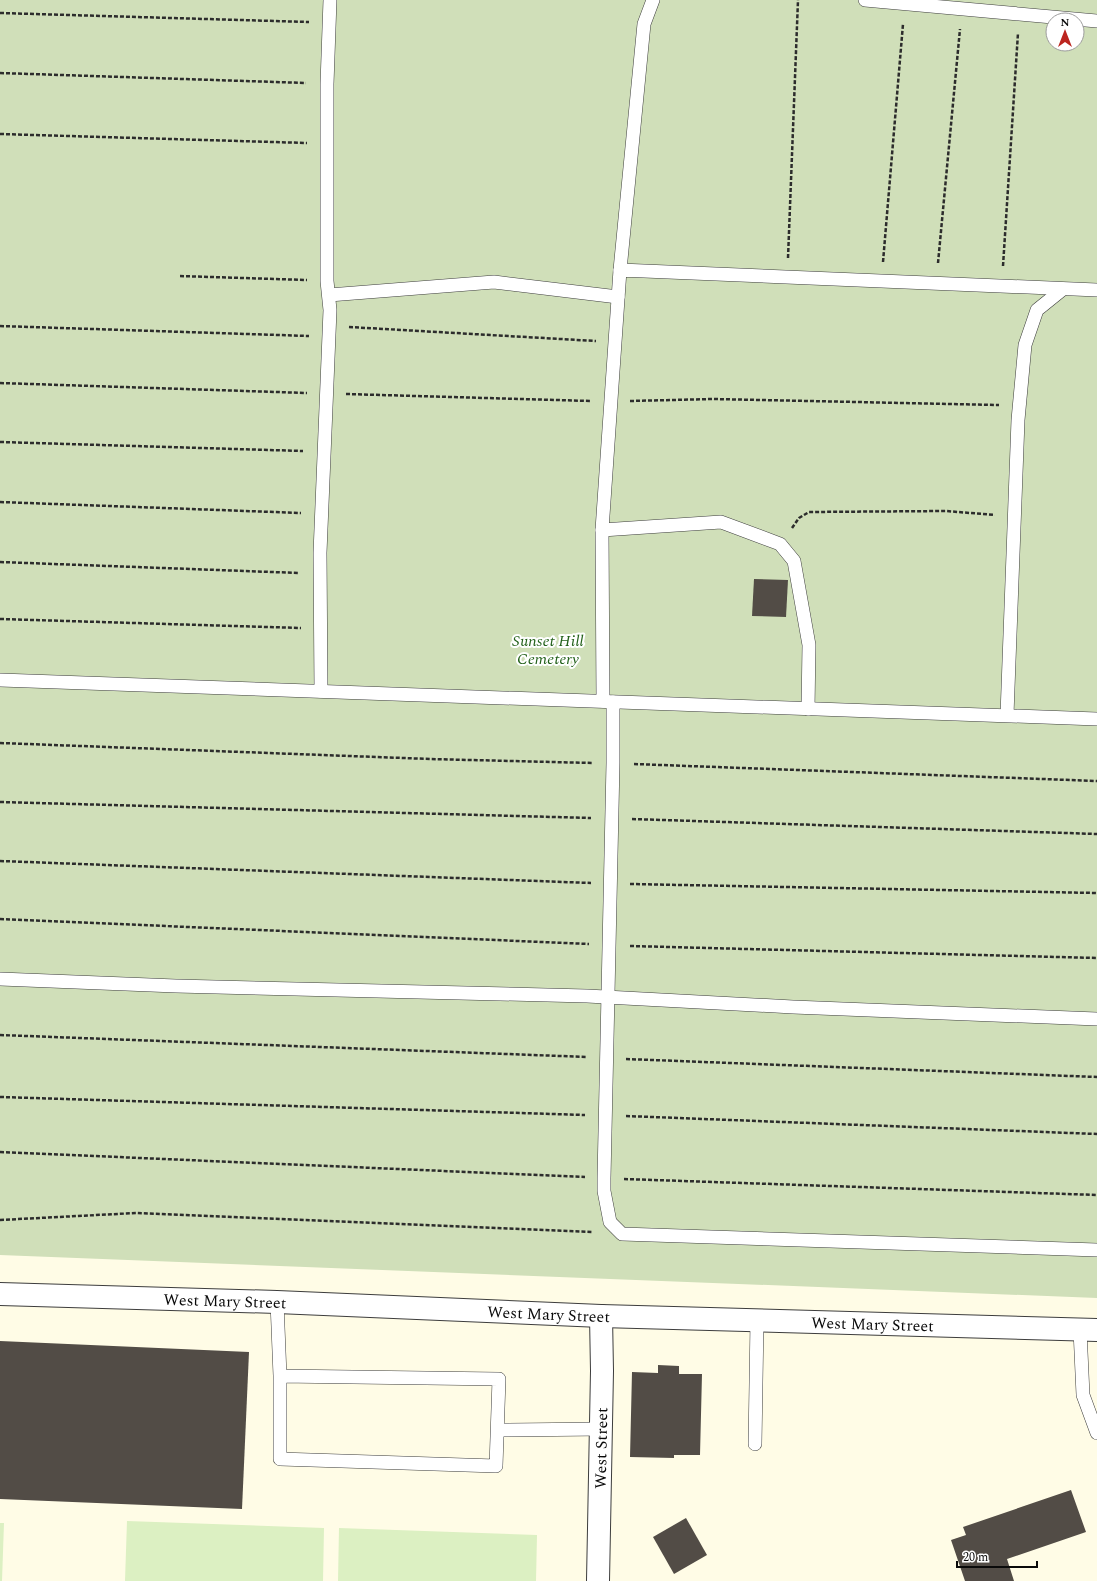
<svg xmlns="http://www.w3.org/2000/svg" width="1097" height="1581" font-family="Spectral,serif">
	<rect width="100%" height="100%" fill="#fffce6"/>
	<path fill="#d0dfb9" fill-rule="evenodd" d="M0,0h1097v1298l-1097,-43zM1053,20h24v24h-24z"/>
	<g fill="#dcf0c2">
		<polygon points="127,1521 324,1528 323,1581 125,1581"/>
		<polygon points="0,1523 4,1523 2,1581 0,1581"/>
		<polygon points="339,1528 537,1535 536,1581 338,1581"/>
	</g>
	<g fill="#524c46">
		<polygon points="754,579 788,580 786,617 752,616"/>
		<polygon points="0,1341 249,1352 242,1509 0,1499"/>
		<polygon points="658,1365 679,1366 679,1374 702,1374 700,1455 674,1455 674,1458 630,1457 632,1372 658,1373"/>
		<polygon points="1071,1490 1086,1532 1007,1559 1014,1581 965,1581 951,1540 966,1535 963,1527"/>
		<polygon points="686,1518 707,1555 674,1574 653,1537"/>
	</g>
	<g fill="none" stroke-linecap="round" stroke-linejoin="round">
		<defs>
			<g id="service">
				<polyline points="865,0 1097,21"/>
				<polyline points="620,270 644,24 653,0"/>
				<polyline points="329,295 494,282 618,297"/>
				<polyline points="602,530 721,522 780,544 794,561 809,645 808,709"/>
				<polyline points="0,680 1097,719"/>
				<polyline points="321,691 320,553 330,310 327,281 327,84 330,0"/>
				<polyline points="603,701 602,530 620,270 1097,290"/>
				<polyline points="613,702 613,763 604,1178 604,1191 610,1222 622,1234 1097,1250"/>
				<polyline points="1007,715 1018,420 1025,345 1037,310 1063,289"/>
				<polyline points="0,979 176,986 587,996 793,1007 1097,1019"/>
				<polyline points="277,1302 280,1376 280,1459 496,1466 499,1379 280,1376"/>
				<polyline points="1080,1330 1083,1395 1097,1433"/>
				<polyline points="498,1430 601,1429"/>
				<polyline points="755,1444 757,1321"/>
			</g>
			<g id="minor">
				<path id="s1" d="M0,1294l277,8 324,14 496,14"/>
				<path id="s2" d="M598,1581l4,-210 -1,-55"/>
			</g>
		</defs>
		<use href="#service" stroke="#3d3d3d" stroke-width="14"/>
		<use href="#minor" stroke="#3d3d3d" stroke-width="24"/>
		<g stroke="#2c2c2c" stroke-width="2.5" stroke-dasharray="4 2" stroke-linecap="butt">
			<polyline points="0,13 309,22"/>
			<polyline points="0,73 306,83"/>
			<polyline points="0,134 307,143"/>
			<polyline points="788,258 798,0"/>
			<polyline points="883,262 903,24"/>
			<polyline points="938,263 960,29"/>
			<polyline points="1003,266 1018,33"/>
			<polyline points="180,276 307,280"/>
			<polyline points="0,326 309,336"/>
			<polyline points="349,327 596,341"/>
			<polyline points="0,383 307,393"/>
			<polyline points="346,394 591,401"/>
			<polyline points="630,401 713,399 999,405"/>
			<polyline points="0,442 303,451"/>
			<polyline points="0,502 301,513"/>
			<polyline points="792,528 799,518 809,512 946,511 995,515"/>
			<polyline points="0,562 299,573"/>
			<polyline points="0,619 301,628"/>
			<polyline points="0,743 430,759 593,763"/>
			<polyline points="634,764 1097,781"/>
			<polyline points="0,802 591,818"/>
			<polyline points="632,819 1097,834"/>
			<polyline points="0,861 591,883"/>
			<polyline points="630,884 1097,893"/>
			<polyline points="0,919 589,944"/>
			<polyline points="630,946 1097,958"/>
			<polyline points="0,1035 587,1057"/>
			<polyline points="626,1059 1097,1077"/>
			<polyline points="0,1097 585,1115"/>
			<polyline points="626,1116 1097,1134"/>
			<polyline points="0,1152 585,1177"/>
			<polyline points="624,1179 1097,1195"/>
			<polyline points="0,1220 136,1213 593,1232"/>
		</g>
		<use href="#service" stroke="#fff" stroke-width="13"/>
		<use href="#minor" stroke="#fff" stroke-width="22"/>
	</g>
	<g text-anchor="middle" stroke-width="4" stroke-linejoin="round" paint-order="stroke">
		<g font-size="16" font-style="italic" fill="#23611a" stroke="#fff">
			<text x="548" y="646">Sunset Hill<tspan x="548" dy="18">Cemetery</tspan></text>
		</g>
		<g font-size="16" fill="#0a0a0a" stroke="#fff">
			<text dy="6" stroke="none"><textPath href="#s1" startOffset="225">West Mary Street</textPath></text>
			<text dy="6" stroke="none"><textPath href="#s1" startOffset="549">West Mary Street</textPath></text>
			<text dy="6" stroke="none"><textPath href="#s1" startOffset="873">West Mary Street</textPath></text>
			<text dy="6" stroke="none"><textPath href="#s2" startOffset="133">West Street</textPath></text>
		</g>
	</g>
	<g transform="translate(1065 32)"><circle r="19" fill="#ffffff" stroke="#9d9d9d"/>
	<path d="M0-3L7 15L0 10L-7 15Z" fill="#bc251f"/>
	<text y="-6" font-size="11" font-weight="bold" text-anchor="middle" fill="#0a0a0a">N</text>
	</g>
	<path d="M957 1561v6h80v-6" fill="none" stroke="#0a0a0a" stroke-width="2"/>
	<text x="963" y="1561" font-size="12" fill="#0a0a0a" stroke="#ffffff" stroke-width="3" paint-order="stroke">20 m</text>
</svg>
